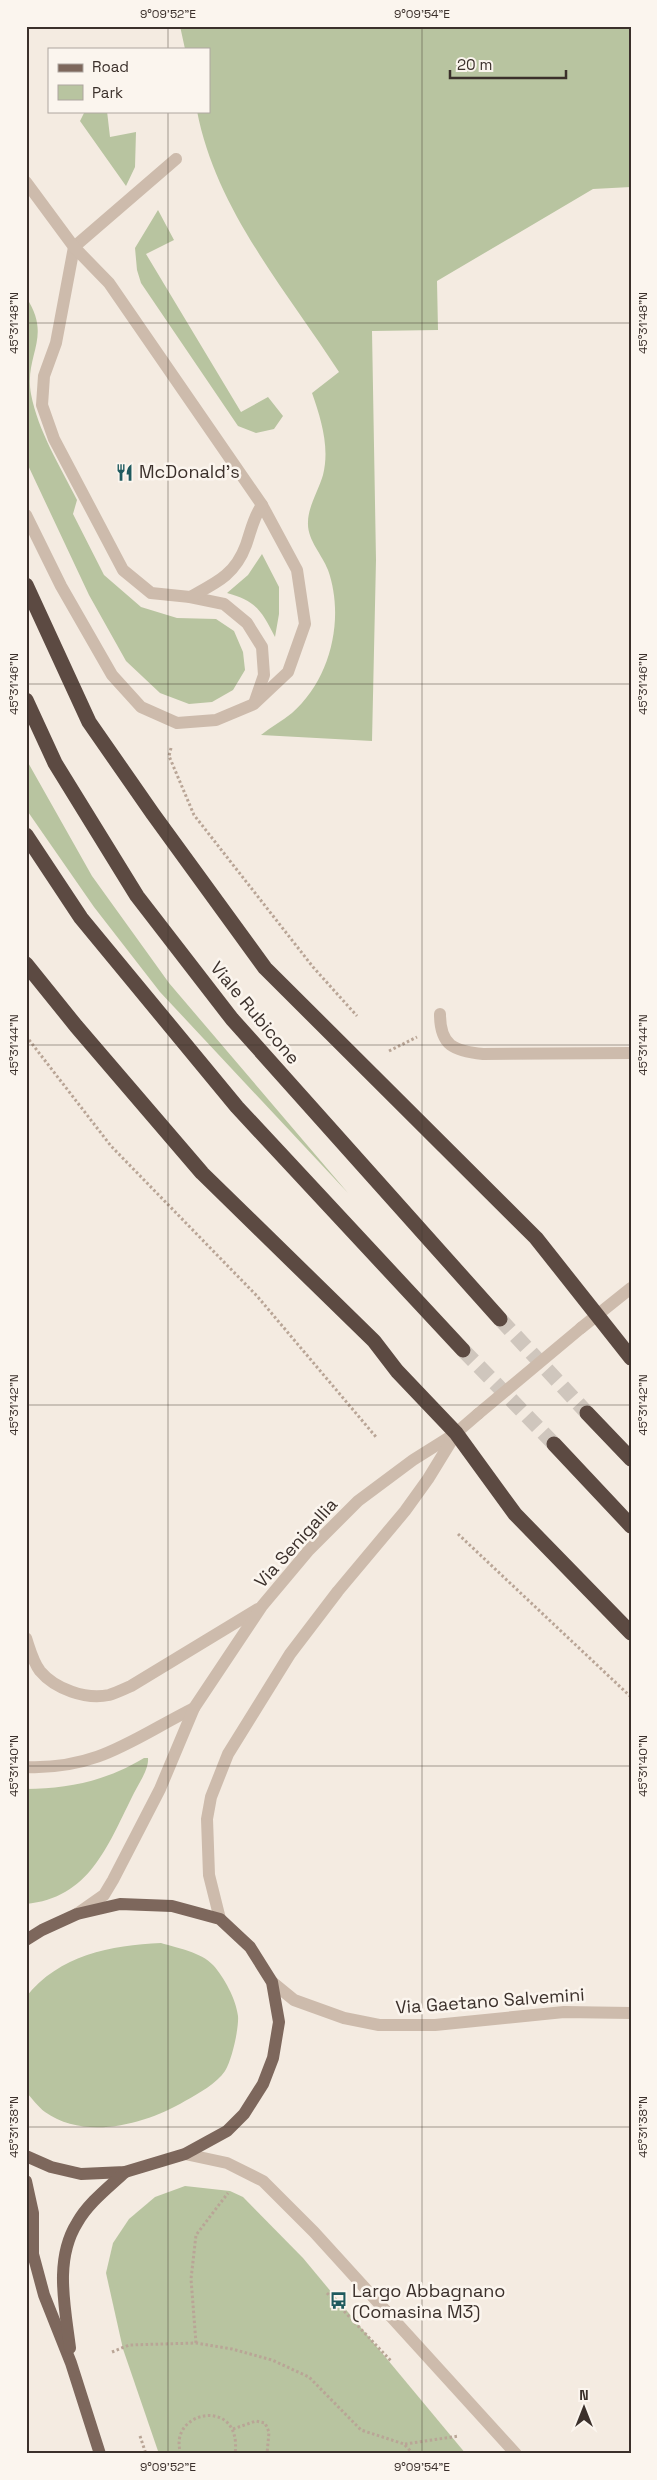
<svg xmlns="http://www.w3.org/2000/svg" width="657" height="2480" font-family="'Space Grotesk',sans-serif">
	<rect width="100%" height="100%" fill="#f4ebe1"/>
	<g fill="#b8c4a0">
		<path d="M180,26h451v161l-38,2 -156,92 1,49 -66,1 4,229 -4,181 -111,-6c10,-8 21,-14 31,-22 39,-34 53,-95 36,-143 -6,-16 -21,-30 -20,-48 0,-15 11,-33 15,-47 7,-28 -2,-56 -11,-82l27,-21c-53,-82 -123,-162 -142,-261h12v-62h-24z"/>
		<polygon points="85,111 107,111 110,137 136,132 135,167 126,186 80,121"/>
		<polygon points="158,210 174,240 146,254 241,412 268,397 283,416 274,429 256,433 238,426 141,283 137,270 135,248"/>
		<path d="M26,297c27,41 -2,57 5,97 7,37 29,72 46,106l-4,14 31,61 37,32 36,11 39,1 18,12 9,21 2,18 -12,20 -21,12 -23,2 -29,-11 -34,-32 -37,-66 -63,-134z"/>
		<path d="M262,554l17,33v27l-4,23c-13,-25 -18,-36 -48,-44l21,-18z"/>
		<polygon points="26,759 92,876 169,983 348,1193 160,992 94,907 26,809"/>
		<path d="M144,1758h4c1,12 -11,28 -16,39 -25,50 -43,101 -106,107v-115c43,0 82,-9 118,-31z"/>
		<path d="M161,1943c16,5 40,9 52,22 11,12 23,34 25,51 1,12 -6,44 -13,55 -8,12 -27,23 -40,30 -39,23 -99,40 -140,11 -7,-5 -13,-14 -19,-20v-95c33,-42 85,-52 135,-54z"/>
		<polygon points="185,2186 230,2191 243,2197 303,2258 466,2454 159,2454 123,2349 106,2273 113,2243 129,2219 155,2197"/>
	</g>
	<g fill="none" stroke-linecap="round" stroke-linejoin="round">
		<g stroke="#cfc6bd" stroke-width="15" stroke-dasharray="15 8" stroke-linecap="butt">
			<polyline points="500,1319 587,1413"/>
			<polyline points="463,1350 554,1444"/>
		</g>
		<g stroke="#b9a596" stroke-width="3" stroke-dasharray="2.5 2.5" stroke-linecap="butt">
			<polyline points="171,748 169,756 194,815 313,967 357,1016"/>
			<polyline points="26,1036 111,1146 257,1296 376,1437"/>
			<polyline points="389,1051 417,1037"/>
			<polyline points="458,1534 631,1697"/>
			<polyline points="327,2293 391,2361"/>
			<polyline points="196,2343 191,2279 196,2235 228,2193"/>
			<polyline points="112,2352 129,2345 196,2343 232,2349 272,2360 309,2377 361,2430 404,2444 413,2454"/>
			<polyline points="233,2429 256,2421 265,2423 269,2432 267,2454"/>
			<polyline points="140,2436 146,2454"/>
			<polyline points="405,2444 459,2436"/>
			<path d="M181,2454c-15,-43 62,-59 54,0"/>
		</g>
		<g stroke="#cdbbac" stroke-width="12">
			<polyline points="176,159 74,247 56,343 44,376 42,405 54,439 123,570 151,593 190,597 224,604 247,623 262,647 264,675 255,701"/>
			<polyline points="26,182 74,247 109,283 262,505 297,570 305,624 288,672 254,704 216,720 177,723 141,707 112,675 61,586 26,515"/>
			<path d="M190,597c26,-14 45,-22 56,-52 5,-14 7,-27 16,-40"/>
			<path d="M440,1014c0,32 14,37 43,40l148,-1"/>
			<polyline points="581,1328 631,1288"/>
			<path d="M26,1638c4,12 7,24 14,33 15,18 46,29 69,24 7,-2 15,-6 22,-9l127,-77"/>
			<path d="M26,1767c72,3 108,-29 168,-59"/>
			<polyline points="77,1914 104,1895 113,1880 160,1789 194,1708 262,1606 309,1550 358,1501 413,1460 456,1433 478,1414"/>
			<polyline points="220,1919 209,1875 207,1819 211,1797 228,1754 290,1654 338,1591 405,1511 428,1479 455,1435"/>
			<polyline points="272,1982 294,2000 344,2018 379,2025 435,2025 564,2012 631,2013"/>
			<polyline points="185,2154 227,2163 263,2181 314,2232 516,2454"/>
		</g>
		<g stroke="#7d675c" stroke-width="12">
			<polyline points="26,1940 42,1930 77,1914 120,1904 172,1906 220,1919 250,1947 272,1982 279,2022 273,2058 263,2084 244,2114 227,2131 185,2154 125,2172 81,2174 51,2167 26,2156"/>
			<polyline points="26,2181 33,2213 33,2254 44,2295 71,2363 100,2454"/>
			<path d="M70,2348c-5,-41 -16,-88 7,-125 11,-20 32,-36 48,-51"/>
		</g>
		<g stroke="#5c4a42" stroke-width="15">
			<polyline points="26,585 89,722 153,814 265,968 536,1238 631,1358"/>
			<polyline points="26,700 55,763 137,896 232,1019 500,1319"/>
			<polyline points="26,835 81,918 237,1107 463,1350"/>
			<polyline points="26,964 76,1026 202,1173 374,1341 397,1371 456,1433 515,1514 631,1633"/>
			<polyline points="587,1413 631,1459"/>
			<polyline points="554,1444 631,1526"/>
		</g>
		<polyline stroke="#cdbbac" stroke-width="12" points="478,1414 581,1328"/>
	</g>
	<path fill="none" stroke="#3b302b" stroke-width="1" stroke-opacity="0.45" d="M168,26v23M422,26v2428M168,111v2343M26,323h605M26,684h605M26,1045h605M26,1405h605M26,1766h605M26,2127h605"/>
	<defs>
		<symbol id="restaurant-bare" viewBox="-9 -9 18 18"><path d="M-5-6h1v4h1v-4h1v4h1v-4h1v5L-1.5 .5V6h-2V.5L-5-1ZM5-6V6H3V1.5H1.5Q1.5-4 5-6Z" fill="#1f5a5e" stroke="#fbf5ee" stroke-width="2.5" paint-order="stroke"/></symbol>
		<symbol id="bus-bare" viewBox="-9 -9 18 18"><path d="M-5-6H5V4H4V6H2V4H-2V6H-4V4H-5ZM-3.5-4V0h7V-4ZM-3.5 1.2v1.5H-2V1.2ZM2 1.2v1.5H3.5V1.2Z" fill="#1f5a5e" stroke="#fbf5ee" stroke-width="2.5" paint-order="stroke"/></symbol>
	</defs>
	<g fill-rule="evenodd">
		<use href="#restaurant-bare" x="112" y="460" width="25" height="25"/>
		<use href="#bus-bare" x="326" y="2288" width="25" height="25"/>
	</g>
	<g text-anchor="middle" stroke-width="5" stroke-linejoin="round" paint-order="stroke">
		<g font-size="18" fill="#3b302b" stroke="#fbf5ee" text-anchor="start">
			<text x="139" y="478">McDonald's</text>
			<text x="352" y="2297">Largo Abbagnano<tspan x="352" dy="21">(Comasina M3)</tspan></text>
		</g>
		<g font-size="18" fill="#3b302b" stroke="#fbf5ee">
			<text transform="translate(255 1013) rotate(50)" y="6">Viale Rubicone</text>
			<text transform="translate(296 1543) rotate(-48)" y="6">Via Senigallia</text>
			<text transform="translate(490 2001) rotate(-4)" y="6">Via Gaetano Salvemini</text>
		</g>
	</g>
	<rect width="657" height="2480" fill="none" stroke="#fbf5ee" stroke-width="55"/>
	<rect x="48" y="48" width="162" height="65" fill="#fbf5ee" stroke="#aea6a0"/>
	<rect x="58" y="64" width="25" height="8" fill="#7d675c" stroke="#aea6a0"/>
	<text x="92" y="72" font-size="15" fill="#3b302b">Road</text>
	<rect x="58" y="85" width="25" height="15" fill="#b8c4a0" stroke="#aea6a0"/>
	<text x="92" y="98" font-size="15" fill="#3b302b">Park</text>
	<g transform="translate(584 2408)" stroke="#fbf5ee" stroke-width="4" paint-order="stroke">
	<path d="M0-4L9 19L0 12L-9 19Z" fill="#3b302b"/>
	<text y="-8" font-size="14" font-weight="bold" text-anchor="middle" fill="#3b302b">N</text>
	</g>
	<path d="M450 70v8h116v-8" fill="none" stroke="#3b302b" stroke-width="2.5"/>
	<text x="457" y="70" font-size="15" fill="#3b302b" stroke="#fbf5ee" stroke-width="4" paint-order="stroke">20 m</text>
	<rect x="28" y="28" width="602" height="2424" fill="none" stroke="#3b302b" stroke-width="2"/>
	<g font-size="12" text-anchor="middle" fill="#3b302b">
		<text x="168" y="18">9°09'52"E</text>
		<text x="422" y="18">9°09'54"E</text>
		<text transform="translate(14 323) rotate(-90)" y="4">45°31'48"N</text>
		<text transform="translate(643 323) rotate(-90)" y="4">45°31'48"N</text>
		<text transform="translate(14 684) rotate(-90)" y="4">45°31'46"N</text>
		<text transform="translate(643 684) rotate(-90)" y="4">45°31'46"N</text>
		<text transform="translate(14 1045) rotate(-90)" y="4">45°31'44"N</text>
		<text transform="translate(643 1045) rotate(-90)" y="4">45°31'44"N</text>
		<text transform="translate(14 1405) rotate(-90)" y="4">45°31'42"N</text>
		<text transform="translate(643 1405) rotate(-90)" y="4">45°31'42"N</text>
		<text transform="translate(14 1766) rotate(-90)" y="4">45°31'40"N</text>
		<text transform="translate(643 1766) rotate(-90)" y="4">45°31'40"N</text>
		<text transform="translate(14 2127) rotate(-90)" y="4">45°31'38"N</text>
		<text transform="translate(643 2127) rotate(-90)" y="4">45°31'38"N</text>
		<text x="168" y="2471">9°09'52"E</text>
		<text x="422" y="2471">9°09'54"E</text>
	</g>
</svg>
